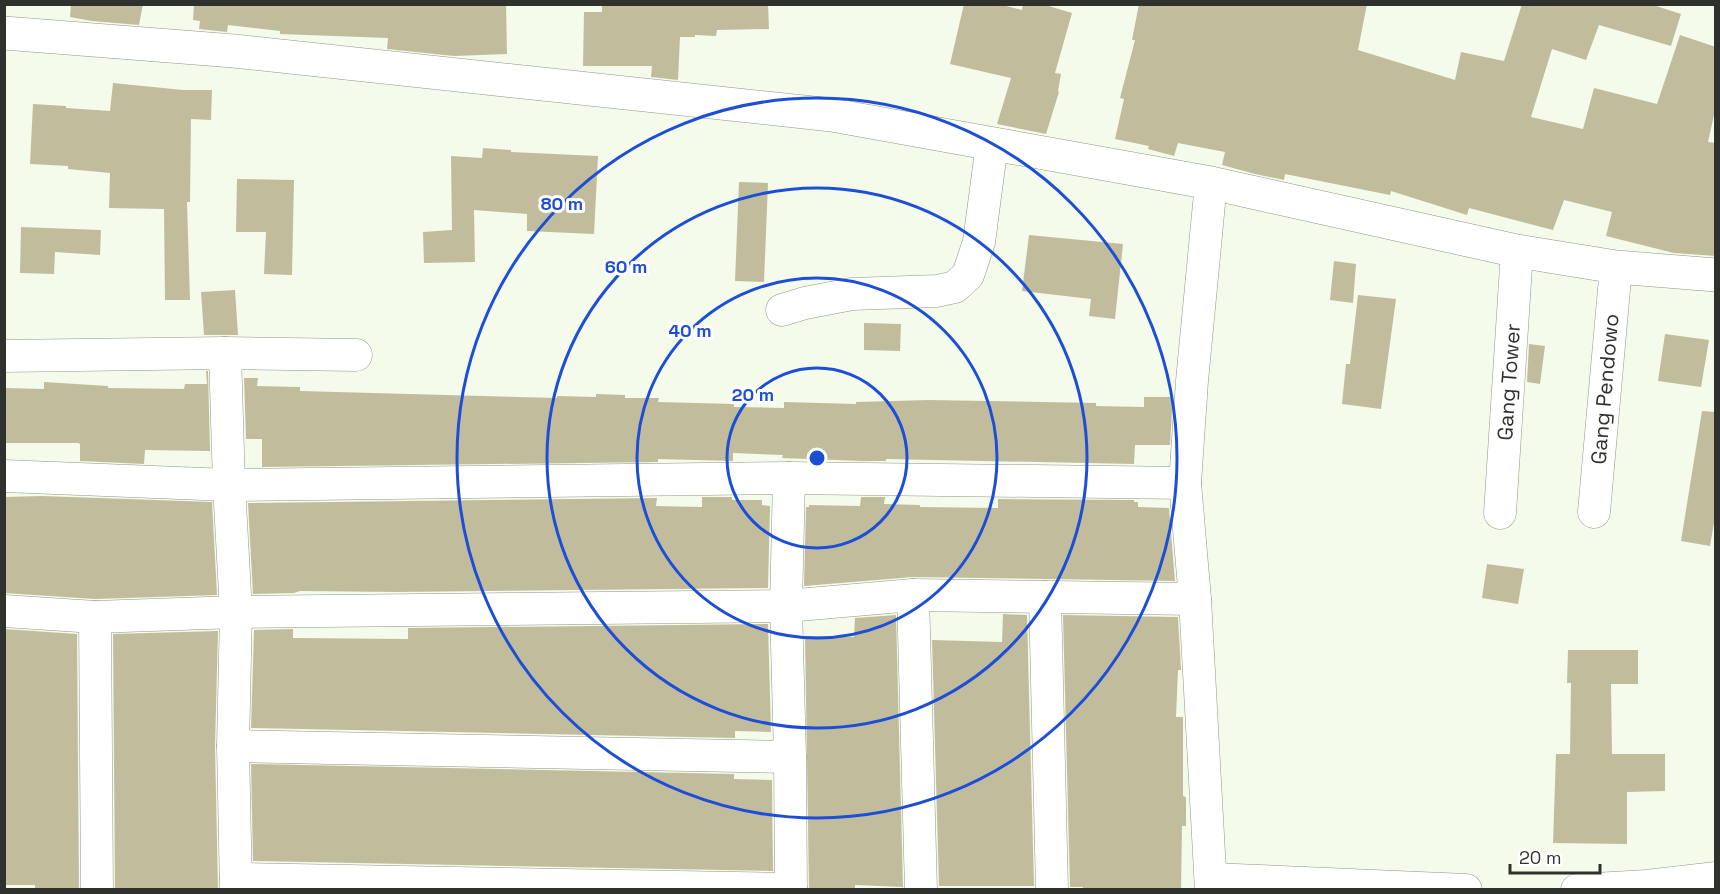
<svg xmlns="http://www.w3.org/2000/svg" width="1720" height="894" font-family="'Space Grotesk',sans-serif">
	<rect width="100%" height="100%" fill="#f4fbea"/>
	<g fill="#c1bd9c">
		<polygon points="71,4 143,4 139,25 92,21 70,17"/>
		<polygon points="194,4 506,4 507,54 454,56 387,49 388,38 280,34 280,31 228,25 227,32 199,29 200,21 193,20"/>
		<polygon points="602,4 768,4 769,29 717,30 716,36 695,35 695,37 680,37 678,80 651,77 652,66 583,66 584,12 602,12"/>
		<polygon points="964,4 998,4 1022,10 1023,4 1042,4 1072,13 1055,73 1061,74 1058,91 1059,92 1046,134 997,124 1011,78 950,64"/>
		<polygon points="1139,4 1367,4 1358,50 1455,80 1461,52 1504,61 1522,4 1650,4 1681,14 1671,46 1599,25 1586,60 1552,49 1531,117 1583,129 1594,88 1657,104 1680,35 1716,47 1716,106 1708,142 1716,143 1716,256 1674,253 1606,236 1612,212 1564,200 1553,230 1469,208 1467,215 1391,191 1390,195 1285,174 1284,180 1255,174 1222,165 1225,152 1178,143 1174,156 1148,149 1149,146 1115,139 1124,99 1120,98 1135,40 1132,40"/>
		<polygon points="113,83 183,90 212,90 211,120 191,119 190,202 187,202 190,300 165,300 164,209 109,208 110,173 68,169 68,166 30,164 33,104 66,106 66,108 110,111"/>
		<polygon points="483,148 511,150 511,152 598,156 594,234 527,231 527,214 474,210 475,262 424,263 423,232 452,230 451,156 482,158"/>
		<polygon points="237,179 294,180 292,275 264,274 266,232 236,232"/>
		<polygon points="739,182 768,183 764,282 735,281"/>
		<polygon points="21,227 101,230 100,255 55,252 54,274 20,273"/>
		<polygon points="1029,235 1123,244 1115,319 1089,316 1091,299 1022,291"/>
		<polygon points="1334,261 1356,264 1353,303 1330,300"/>
		<polygon points="235,290 238,335 204,335 201,292"/>
		<polygon points="1358,295 1396,299 1381,409 1342,404 1346,364 1350,364"/>
		<polygon points="864,323 901,324 900,351 864,350"/>
		<polygon points="1665,334 1709,340 1701,387 1658,381"/>
		<polygon points="1529,344 1545,346 1540,384 1527,382"/>
		<polygon points="206,371 208,371 210,451 145,450 144,464 80,461 80,444 78,443 4,443 4,388 44,389 44,382 108,386 108,388 184,389 185,384 207,384"/>
		<polygon points="244,378 258,378 257,386 300,387 300,391 557,398 557,396 596,397 596,394 625,395 625,398 659,398 658,402 734,404 734,407 784,408 784,402 856,404 856,402 929,400 1096,403 1096,406 1144,407 1144,397 1173,397 1170,445 1135,445 1134,464 886,459 886,461 862,461 782,458 783,455 733,453 733,461 658,459 658,462 262,467 262,439 246,439"/>
		<polygon points="1702,411 1716,412 1716,511 1710,546 1681,541"/>
		<polygon points="42,496 212,502 217,595 95,599 4,593 4,497"/>
		<polygon points="702,497 732,497 732,500 762,500 762,505 770,506 768,588 397,592 300,591 294,593 253,594 248,503 657,498 656,506 702,507"/>
		<polygon points="861,497 885,497 884,504 920,505 920,507 998,508 998,499 1134,500 1134,502 1138,502 1138,507 1169,508 1175,581 913,577 804,586 806,507 809,507 809,505 860,506"/>
		<polygon points="1487,564 1524,569 1518,604 1482,598"/>
		<polygon points="1003,614 1027,615 1034,886 939,886 932,640 1002,642"/>
		<polygon points="896,615 903,887 855,885 855,889 809,888 805,636 854,637 855,618"/>
		<polygon points="1063,615 1178,617 1181,670 1178,670 1176,717 1183,717 1183,796 1186,797 1186,826 1182,826 1181,890 1083,890 1083,887 1070,887"/>
		<polygon points="768,624 771,732 735,731 735,738 251,728 254,630 293,629 293,638 408,639 408,628"/>
		<polygon points="4,629 77,634 79,890 35,890 35,885 4,885"/>
		<polygon points="218,631 215,746 218,890 115,890 113,634"/>
		<polygon points="1568,650 1638,650 1638,684 1611,684 1612,754 1665,754 1665,791 1627,792 1627,844 1553,843 1556,754 1570,754 1571,683 1567,683"/>
		<polygon points="251,764 734,774 734,779 772,780 773,871 253,861"/>
	</g>
	<g fill="none" stroke-linecap="round" stroke-linejoin="round">
		<defs>
			<g id="street">
				<polyline points="782,310 805,303 852,294 937,291 955,287 968,275 979,242 992,144"/>
				<polyline points="225,353 229,485 236,612 233,746 236,890"/>
				<polyline points="4,356 225,353 356,355"/>
				<polyline points="4,476 229,485 789,478 1185,483"/>
				<polyline points="789,478 786,606 790,757 791,890"/>
				<polyline points="1594,512 1616,267"/>
				<polyline points="1500,513 1517,251"/>
				<polyline points="913,595 921,890"/>
				<polyline points="1045,597 1052,890"/>
				<polyline points="4,611 95,617 236,612 786,606 913,595 1195,599"/>
				<polyline points="95,617 97,890"/>
				<polyline points="233,746 790,757"/>
				<polyline points="236,879 791,889"/>
				<polyline points="1211,879 1466,890"/>
				<polyline points="1211,890 1195,599 1185,483 1192,381 1211,183"/>
				<polyline points="1577,890 1647,886 1716,878"/>
			</g>
			<polyline id="secondary" points="4,33 234,51 832,115 1211,183 1517,251 1616,267 1716,275"/>
		</defs>
		<use href="#street" stroke="#909687" stroke-width="33"/>
		<use href="#secondary" stroke="#909687" stroke-width="34"/>
		<use href="#street" stroke="#fff" stroke-width="32"/>
		<use href="#secondary" stroke="#fff" stroke-width="33"/>
	</g>
	<g fill="none" stroke="#1d4ed8" stroke-width="3">
		<circle cx="817" cy="458" r="90"/>
		<circle cx="817" cy="458" r="180"/>
		<circle cx="817" cy="458" r="270"/>
		<circle cx="817" cy="458" r="360"/>
	</g>
	<g text-anchor="middle" stroke-width="6" stroke-linejoin="round" paint-order="stroke">
		<g font-size="21" fill="#2f322c" stroke="#fff">
			<text transform="translate(1509 382) rotate(-86)" y="7">Gang Tower</text>
			<text transform="translate(1605 389) rotate(-85)" y="7">Gang Pendowo</text>
		</g>
	</g>
	<circle cx="817" cy="458" r="9" fill="#1d4ed8" stroke="#fff" stroke-width="3"/>
	<g font-size="18" text-anchor="middle" font-weight="bold" fill="#1d4ed8" stroke="#fff" stroke-width="6" stroke-linejoin="round" paint-order="stroke">
		<text x="562" y="210">80 m</text>
		<text x="626" y="273">60 m</text>
		<text x="690" y="337">40 m</text>
		<text x="753" y="401">20 m</text>
	</g>
	<rect width="1720" height="894" fill="none" stroke="#2f322c" stroke-width="12"/>
	<path d="M1510 864v9h90v-9" fill="none" stroke="#2f322c" stroke-width="3"/>
	<text x="1519" y="864" font-size="18" fill="#2f322c" stroke="#ffffff" stroke-width="4.5" paint-order="stroke">20 m</text>
</svg>
